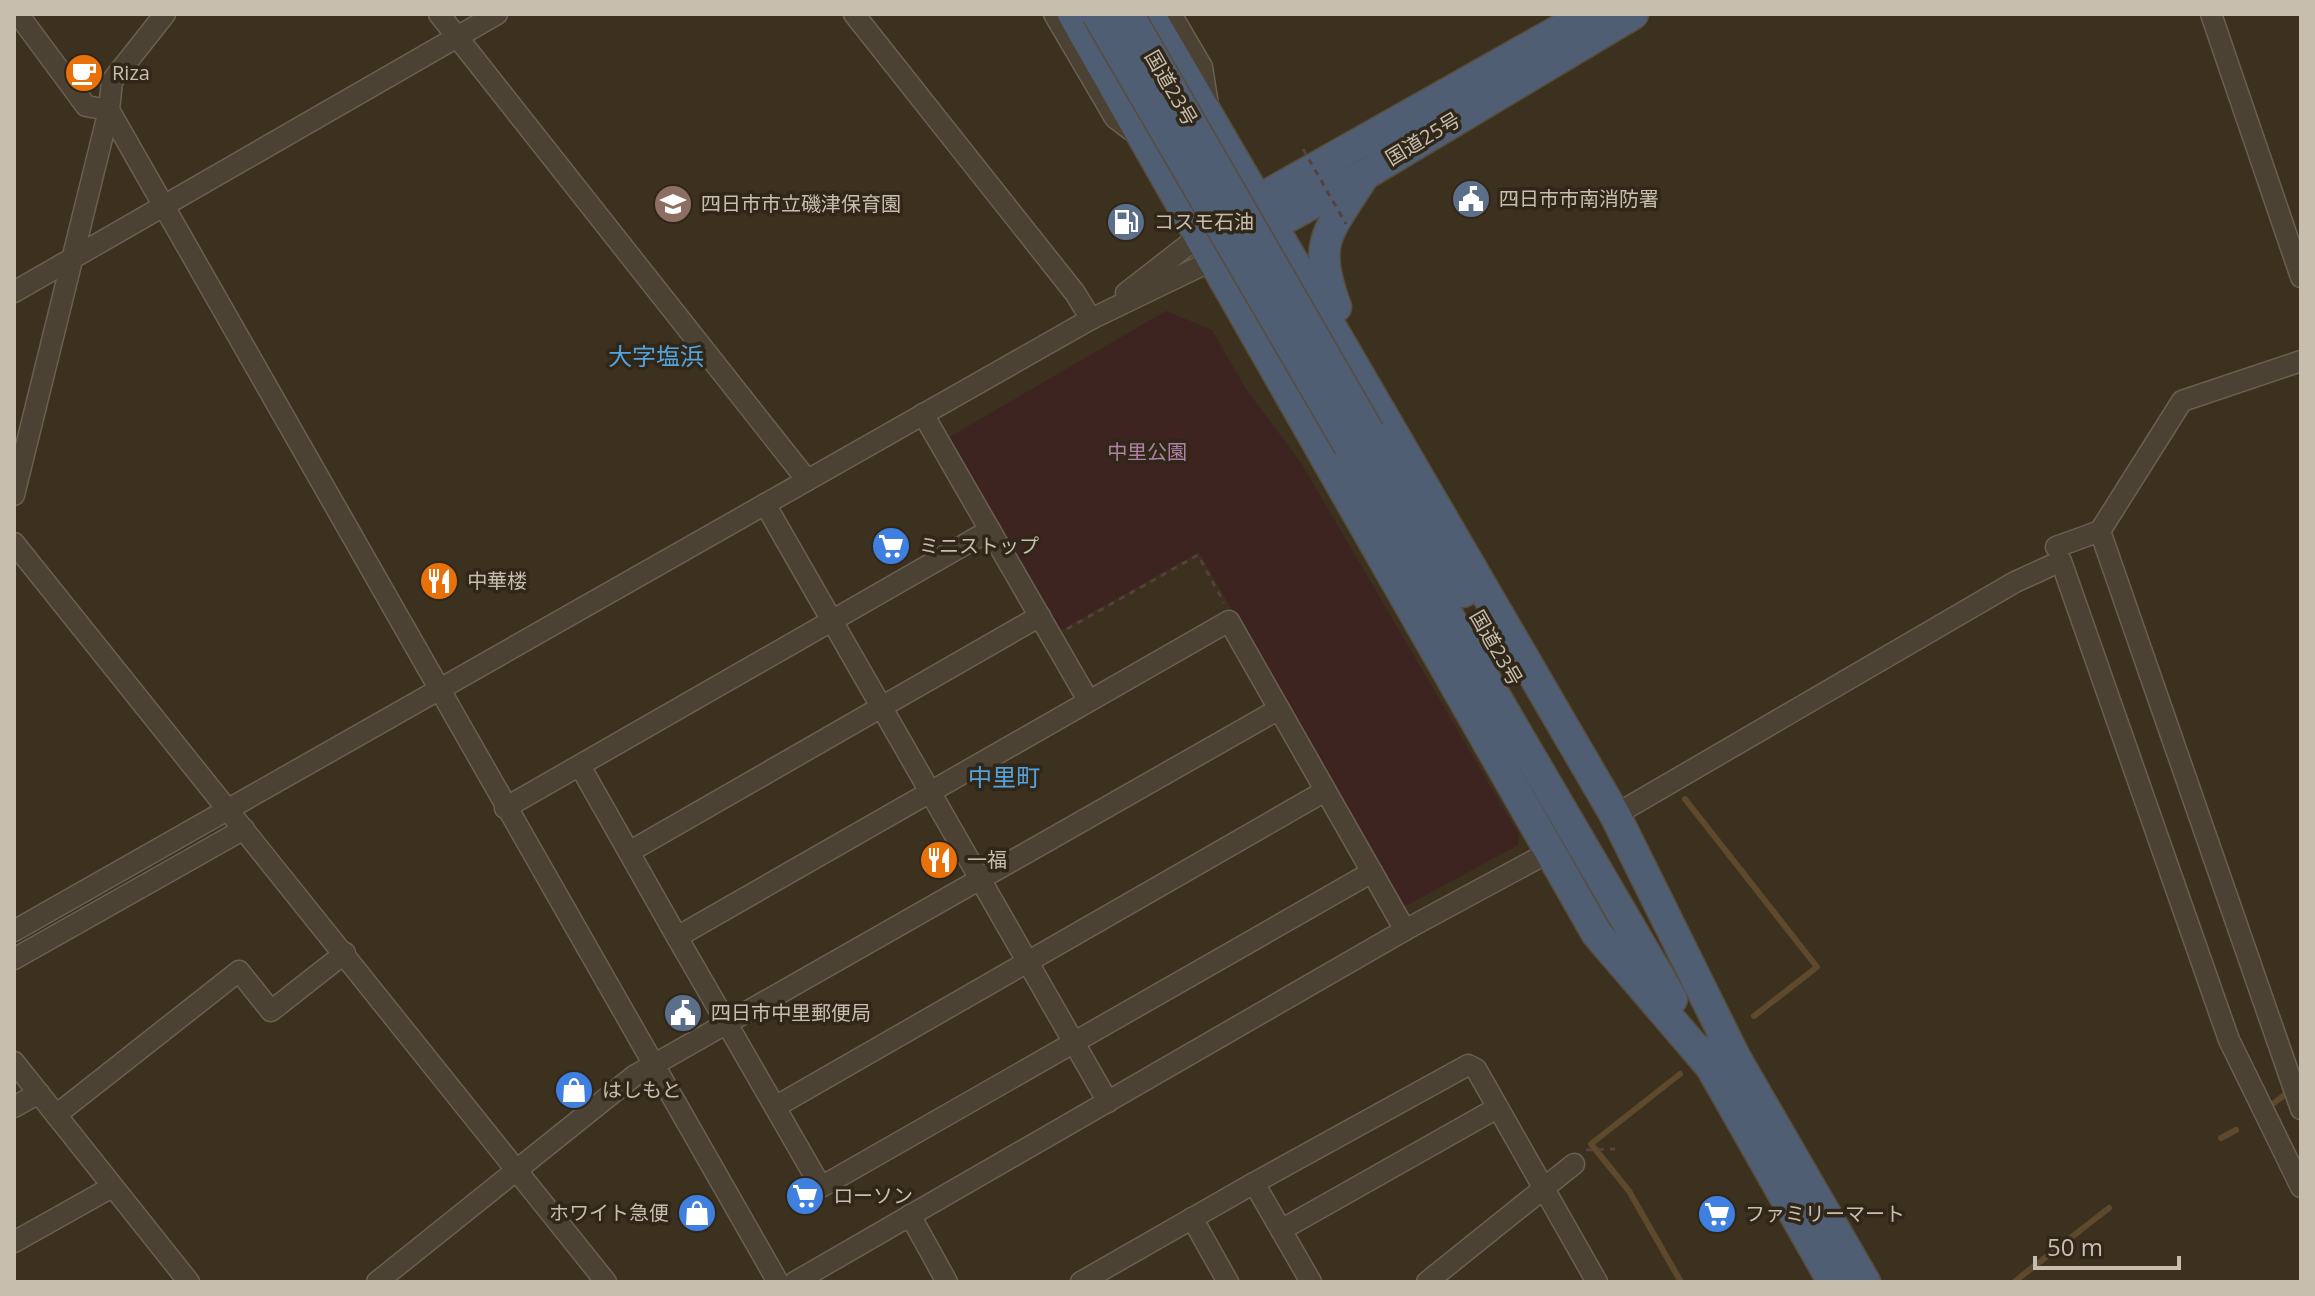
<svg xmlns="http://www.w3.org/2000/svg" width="2315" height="1296" font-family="'Open Sans','Noto Sans JP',sans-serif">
	<rect width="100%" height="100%" fill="#3c301f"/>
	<polygon fill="#3d2421" points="1166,311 1212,330 1246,389 1301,463 1519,835 1518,845 1402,908 1199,552 1057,632 946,439"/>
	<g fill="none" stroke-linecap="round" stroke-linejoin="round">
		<g stroke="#5e492c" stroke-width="6">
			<polyline points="1685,799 1817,967 1754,1016"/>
			<polyline points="1680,1074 1591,1144 1629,1191 1681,1282"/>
			<polyline points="2274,1103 2292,1089"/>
			<polyline points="2221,1138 2236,1130"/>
			<polyline points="2014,1282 2109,1208"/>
		</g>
		<defs>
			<g id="minor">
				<polyline points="18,14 86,106 109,110 778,1282"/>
				<polyline points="439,14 807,480"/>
				<polyline points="854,14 1075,293 1091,319"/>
				<polyline points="1054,14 1115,118 1135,133"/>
				<polyline points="1171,14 1202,67 1208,105"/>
				<polyline points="2211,14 2301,277"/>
				<polyline points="14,292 497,14"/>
				<polyline points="1126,293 1198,237"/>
				<polyline points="2301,361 2182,401 2100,531 2301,1109"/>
				<polyline points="923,414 1088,700"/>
				<polyline points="14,495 109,110 112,81 165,14"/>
				<polyline points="765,504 1108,1102"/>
				<polyline points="14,543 606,1282"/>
				<polyline points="2056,547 2100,531"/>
				<polyline points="580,766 677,937"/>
				<polyline points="1325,791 775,1107 677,937 1229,621 1405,930"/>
				<polyline points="505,808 990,530"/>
				<polyline points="1615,815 2015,582 2061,561 2229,1040 2301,1187"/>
				<polyline points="629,852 1040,616"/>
				<polyline points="14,931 1091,319 1211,261"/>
				<polyline points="14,959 244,829"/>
				<polyline points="14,1062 189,1282"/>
				<polyline points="14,1107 39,1093"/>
				<polyline points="775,1107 821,1187 1372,872"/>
				<polyline points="56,1115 239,971 271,1011 345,953"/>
				<polyline points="1254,1183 1468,1065 1476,1069 1597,1282"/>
				<polyline points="910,1215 947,1282"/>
				<polyline points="1192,1218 1228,1282"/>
				<polyline points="1281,1230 1497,1108"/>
				<polyline points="14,1242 112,1187"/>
				<polyline points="377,1282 634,1076 1279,709"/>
				<polyline points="795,1282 1405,930 1551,851"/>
				<polyline points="1081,1282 1254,1183 1311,1282"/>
				<polyline points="1427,1282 1574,1164"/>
			</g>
			<g id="highway">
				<polyline points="1073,14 1597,934 1712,1068"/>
				<polyline points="1149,14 1615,815 1734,1055"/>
				<polyline points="1244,208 1588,14"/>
				<polyline points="1255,235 1364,175 1633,14"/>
				<path d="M1336,307c-24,-65 -9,-73 25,-127"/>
				<polyline points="1369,432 1463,592"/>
				<polyline points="1349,446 1672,999"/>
				<polyline points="1724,1038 1865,1282"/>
				<polyline points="1702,1051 1833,1282"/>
			</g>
		</defs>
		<use href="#minor" stroke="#6a6051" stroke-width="23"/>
		<use href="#highway" stroke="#574d3e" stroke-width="33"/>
		<g stroke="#573f3c" stroke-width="3" stroke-dasharray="6 6" stroke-linecap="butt">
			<polyline points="1067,629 1198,555 1224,603"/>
			<polyline points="1586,1150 1615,1149"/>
		</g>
		<use href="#minor" stroke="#4c4233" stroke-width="20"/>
		<use href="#highway" stroke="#505e73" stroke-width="30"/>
		<defs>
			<g id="highway-bridge">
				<polyline points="1097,14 1349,446"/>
				<polyline points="1128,14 1369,432"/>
			</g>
		</defs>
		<use href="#highway-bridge" stroke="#574d3e" stroke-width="33" stroke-linecap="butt"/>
		<polyline stroke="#573f3c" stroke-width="3" stroke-dasharray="6 6" stroke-linecap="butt" points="1303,149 1346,224"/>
		<use href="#highway-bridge" stroke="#505e73" stroke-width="30"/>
	</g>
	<defs>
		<symbol id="cafe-disc" viewBox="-11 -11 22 22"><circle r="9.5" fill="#e8710a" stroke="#312719"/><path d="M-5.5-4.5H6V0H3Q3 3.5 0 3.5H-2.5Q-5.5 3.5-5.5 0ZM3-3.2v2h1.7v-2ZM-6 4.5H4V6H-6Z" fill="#fff"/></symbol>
		<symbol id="civic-disc" viewBox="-11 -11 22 22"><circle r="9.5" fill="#5c6f8a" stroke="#312719"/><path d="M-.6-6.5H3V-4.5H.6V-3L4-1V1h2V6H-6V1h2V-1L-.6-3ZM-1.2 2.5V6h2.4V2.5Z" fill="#fff"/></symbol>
		<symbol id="school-disc" viewBox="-11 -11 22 22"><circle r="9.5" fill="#8d6e63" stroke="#312719"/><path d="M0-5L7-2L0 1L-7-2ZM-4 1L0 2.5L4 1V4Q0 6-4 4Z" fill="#fff"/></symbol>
		<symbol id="fuel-disc" viewBox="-11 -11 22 22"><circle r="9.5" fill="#5c6f8a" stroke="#312719"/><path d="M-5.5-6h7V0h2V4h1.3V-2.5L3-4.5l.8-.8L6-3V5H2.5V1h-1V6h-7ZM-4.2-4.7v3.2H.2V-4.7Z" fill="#fff"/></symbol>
		<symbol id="supermarket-disc" viewBox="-11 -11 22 22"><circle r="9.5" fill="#3f7fe0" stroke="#312719"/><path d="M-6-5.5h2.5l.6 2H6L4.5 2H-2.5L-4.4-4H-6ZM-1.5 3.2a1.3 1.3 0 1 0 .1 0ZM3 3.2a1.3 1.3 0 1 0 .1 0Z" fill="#fff"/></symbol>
		<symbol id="restaurant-disc" viewBox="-11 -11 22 22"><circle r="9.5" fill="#e8710a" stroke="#312719"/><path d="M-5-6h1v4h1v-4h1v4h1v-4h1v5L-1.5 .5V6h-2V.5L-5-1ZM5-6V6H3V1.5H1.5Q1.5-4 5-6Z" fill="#fff"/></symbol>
		<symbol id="shop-disc" viewBox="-11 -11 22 22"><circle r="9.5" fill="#3f7fe0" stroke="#312719"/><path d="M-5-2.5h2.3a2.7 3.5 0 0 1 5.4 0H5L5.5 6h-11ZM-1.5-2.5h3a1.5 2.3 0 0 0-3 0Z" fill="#fff"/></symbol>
	</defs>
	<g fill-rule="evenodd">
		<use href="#cafe-disc" x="62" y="51" width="44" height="44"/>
		<use href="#civic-disc" x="1449" y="177" width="44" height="44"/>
		<use href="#school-disc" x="651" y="182" width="44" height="44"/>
		<use href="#fuel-disc" x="1104" y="200" width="44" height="44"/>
		<use href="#supermarket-disc" x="869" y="524" width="44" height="44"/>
		<use href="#restaurant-disc" x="417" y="559" width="44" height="44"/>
		<use href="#restaurant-disc" x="917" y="838" width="44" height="44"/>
		<use href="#civic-disc" x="661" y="991" width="44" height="44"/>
		<use href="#shop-disc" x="552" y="1068" width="44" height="44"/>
		<use href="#supermarket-disc" x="783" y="1174" width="44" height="44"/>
		<use href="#shop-disc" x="675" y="1191" width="44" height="44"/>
		<use href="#supermarket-disc" x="1695" y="1192" width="44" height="44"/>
	</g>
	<g text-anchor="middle" stroke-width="7" stroke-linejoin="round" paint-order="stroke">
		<g font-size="20" fill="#c8beae" stroke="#312719" text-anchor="start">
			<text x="112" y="80">Riza</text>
			<text x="1499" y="206">四日市市南消防署</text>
			<text x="701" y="211">四日市市立磯津保育園</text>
			<text x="1154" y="229">コスモ石油</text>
			<text x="919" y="553">ミニストップ</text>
			<text x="467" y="588">中華楼</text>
			<text x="967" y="867">一福</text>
			<text x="711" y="1020">四日市中里郵便局</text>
			<text x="602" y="1097">はしもと</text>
			<text x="833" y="1203">ローソン</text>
			<text x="669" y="1220" text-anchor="end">ホワイト急便</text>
			<text x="1745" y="1221">ファミリーマート</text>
		</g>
		<g font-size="20" fill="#c8beae" stroke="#312719">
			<text transform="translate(1171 88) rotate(60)" y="7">国道23号</text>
			<text transform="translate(1423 139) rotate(-31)" y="7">国道25号</text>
			<text transform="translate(1496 648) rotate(60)" y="7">国道23号</text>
		</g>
		<g font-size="20" fill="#af82a5" stroke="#312719">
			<text x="1147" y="459">中里公園</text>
		</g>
		<g font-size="24" fill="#53a3de" stroke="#312719">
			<text x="656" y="365">大字塩浜</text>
			<text x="1004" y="786">中里町</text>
		</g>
	</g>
	<rect width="2315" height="1296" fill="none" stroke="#c8beae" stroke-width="32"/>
	<path d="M2035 1256v12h144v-12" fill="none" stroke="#c8beae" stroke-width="4"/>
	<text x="2047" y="1256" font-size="24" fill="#c8beae" stroke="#312719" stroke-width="6" paint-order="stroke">50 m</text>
</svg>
